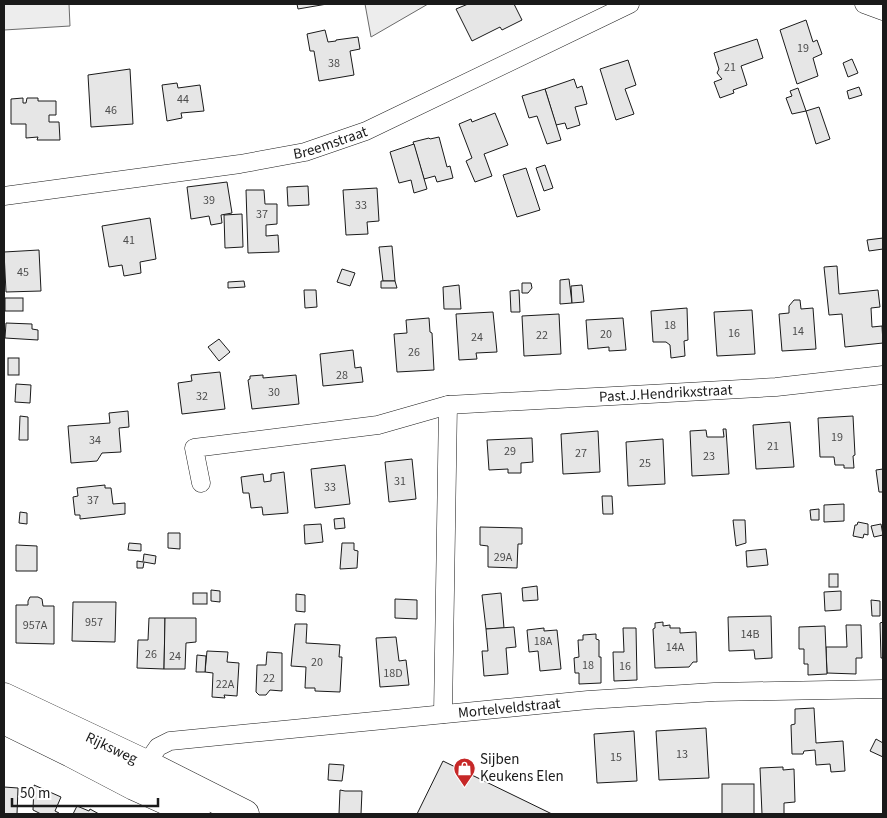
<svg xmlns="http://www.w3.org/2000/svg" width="887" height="818" font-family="'Source Sans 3',sans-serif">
	<rect width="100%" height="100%" fill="#fff"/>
	<g fill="#ededed" stroke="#6a6a6a">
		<polygon points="4,4 69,4 70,26 4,30"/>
		<polygon points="365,4 428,4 371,37"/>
	</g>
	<g fill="#e6e6e6" stroke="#1a1a1a">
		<polygon points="297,4 327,4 298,9"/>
		<polygon points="468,4 514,4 522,20 502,30 500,27 472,41 456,9"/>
		<polygon points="806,20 813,42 817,40 822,54 813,58 818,76 797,84 780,30"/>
		<polygon points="325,30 328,42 336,41 336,40 358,37 360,49 350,51 354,75 319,81 314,51 310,51 307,34"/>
		<polygon points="757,39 763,58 741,66 747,85 733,90 734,93 720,98 714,82 722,79 717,73 719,69 714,53"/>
		<polygon points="852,59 858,73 848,77 843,63"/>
		<polygon points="628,60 636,85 625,89 634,114 616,120 600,69"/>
		<polygon points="130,69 133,124 91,127 88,75"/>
		<polygon points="574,79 577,88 582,86 587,104 575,107 580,125 567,129 565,123 556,125 545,89"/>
		<polygon points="177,83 178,88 200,85 204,111 181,113 182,118 167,121 162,85"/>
		<polygon points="859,87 862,95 849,99 847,91"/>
		<polygon points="798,88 806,111 792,114 786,98 792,96 790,91"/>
		<polygon points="545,89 561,140 547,144 537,116 529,118 522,96"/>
		<polygon points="23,98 23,103 26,103 27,98 38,98 38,101 56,101 56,115 49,115 49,122 59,122 60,140 37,140 38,137 26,138 26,124 11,124 11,99"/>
		<polygon points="819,107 830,139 816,144 806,111"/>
		<polygon points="495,113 508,145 484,154 492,176 475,182 466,161 472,158 459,124 471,119 472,122"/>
		<polygon points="439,137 447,167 450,166 453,178 437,182 435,176 424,179 413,142 429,138 430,139"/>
		<polygon points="414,144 427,189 414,193 411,180 399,183 390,152"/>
		<polygon points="545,165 553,188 544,191 536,168"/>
		<polygon points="526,168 540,210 517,217 503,175"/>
		<polygon points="227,182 232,213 221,215 222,223 211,225 209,216 191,219 187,187"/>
		<polygon points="308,186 309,205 288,206 287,187"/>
		<polygon points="377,188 379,221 367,222 368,234 346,235 343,190"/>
		<polygon points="246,190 264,190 265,204 277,204 277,224 266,225 266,236 278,235 279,252 248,253"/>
		<polygon points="242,214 243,247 225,248 224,215"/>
		<polygon points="150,218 156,259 140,262 141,273 124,276 122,265 109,267 102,226"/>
		<polygon points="883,238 883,249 869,251 867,240"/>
		<polygon points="392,246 395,281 383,281 379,247"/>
		<polygon points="39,250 41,291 6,292 4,252"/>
		<polygon points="837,266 839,294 878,290 880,307 871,308 872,327 882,326 883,343 845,347 842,314 829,315 824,267"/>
		<polygon points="342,269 355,273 350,286 337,282"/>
		<polygon points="569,279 572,303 560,304 560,280"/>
		<polygon points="244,281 245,287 228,288 228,282"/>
		<polygon points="381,281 395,281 397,288 381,288"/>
		<polygon points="522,283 531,283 532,288 528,293 522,293"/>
		<polygon points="459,285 461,309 444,309 443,287"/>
		<polygon points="582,285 584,302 572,303 571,286"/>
		<polygon points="304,290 316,290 317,307 305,308"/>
		<polygon points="519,290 520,312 511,312 510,291"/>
		<rect x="5" y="298" width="18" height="13"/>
		<polygon points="794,300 800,300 801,309 813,308 816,349 782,351 779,314 789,313 789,306"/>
		<polygon points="687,308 688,340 684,341 685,356 671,358 670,345 666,342 653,342 651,311"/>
		<polygon points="752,310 755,354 717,356 714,312"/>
		<polygon points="493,312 497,352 476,353 477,359 459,360 456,314"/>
		<polygon points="559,314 561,354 524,356 522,316"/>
		<polygon points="429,318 430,332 432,333 434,370 397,372 394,334 407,333 406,320"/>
		<polygon points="623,318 626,350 609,351 609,347 588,349 586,320"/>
		<polygon points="6,323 32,324 32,329 38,330 38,340 5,338"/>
		<polygon points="219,339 230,352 219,361 208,347"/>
		<polygon points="353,350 355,368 361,367 363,382 323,386 320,354"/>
		<rect x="8" y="358" width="11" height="17"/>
		<polygon points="220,372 225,409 182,414 178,383 192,381 191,375"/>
		<polygon points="263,375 263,378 296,375 299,404 252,409 248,380 250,379 250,376"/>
		<polygon points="16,384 31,385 30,403 15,402"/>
		<polygon points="128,411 129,427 119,428 121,452 102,453 97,461 71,463 68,426 110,423 109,413"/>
		<polygon points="20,416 28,417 28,440 19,440"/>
		<polygon points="853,416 855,455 853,456 854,468 844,468 844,465 835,465 834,457 820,457 818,418"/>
		<polygon points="790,422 794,467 756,469 753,425"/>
		<polygon points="723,429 726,429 729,474 692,476 690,431 706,430 707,437 724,437"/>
		<polygon points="598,431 600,472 563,474 561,434"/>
		<polygon points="532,438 533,462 521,463 521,473 508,473 508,469 489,470 487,440"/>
		<polygon points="663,439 665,484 628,486 626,442"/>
		<polygon points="412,459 416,499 389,502 385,462"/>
		<polygon points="345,465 350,504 315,508 311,469"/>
		<polygon points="883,469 883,492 879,492 876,470"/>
		<polygon points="284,472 288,513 263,515 262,507 251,508 249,493 243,493 241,477 263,474 264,482 271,481 271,474"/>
		<polygon points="105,485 105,488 111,488 113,504 125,503 125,514 80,519 80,515 75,515 73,497 78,496 77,488"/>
		<polygon points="602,496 612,496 613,514 603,514"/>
		<polygon points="844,504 844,521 824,522 824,505"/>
		<polygon points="819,509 819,520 811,520 810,510"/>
		<polygon points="20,512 27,513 27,524 19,523"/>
		<polygon points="344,518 345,528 335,529 334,519"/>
		<polygon points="733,520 745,520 746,543 736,546"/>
		<polygon points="858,522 868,524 868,535 864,534 863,538 853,536 855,525 857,525"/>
		<polygon points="321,524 323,542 305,544 304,525"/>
		<polygon points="881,524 883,535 874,537 871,526"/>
		<polygon points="480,527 522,528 522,544 518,544 517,568 488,567 488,546 480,545"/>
		<polygon points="168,533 180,533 180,549 168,548"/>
		<polygon points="129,543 141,544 141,551 128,550"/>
		<polygon points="342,543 354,543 354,550 358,551 357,568 340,569"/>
		<polygon points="16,545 37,546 37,571 16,571"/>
		<polygon points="766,549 768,565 747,567 746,551"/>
		<polygon points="144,554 156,556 155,564 144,562 143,568 137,568 137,561 143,562"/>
		<rect x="829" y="574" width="9" height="13"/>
		<polygon points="537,586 538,600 523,601 522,588"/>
		<polygon points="211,590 220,591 220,602 211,601"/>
		<polygon points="841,591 841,610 825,611 824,592"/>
		<rect x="193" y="593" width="14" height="11"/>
		<polygon points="501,593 504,628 486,629 482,595"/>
		<polygon points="296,594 305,595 305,612 296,611"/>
		<polygon points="30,597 38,597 42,599 43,606 54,606 54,644 16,643 16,605 28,605 28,601"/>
		<polygon points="395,599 417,600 417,619 395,618"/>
		<polygon points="871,600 880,601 880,616 872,616"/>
		<polygon points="73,602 116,602 115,642 72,641"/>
		<polygon points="771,616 772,658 755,659 754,650 729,651 728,617"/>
		<polygon points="149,618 165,618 164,669 137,668 138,640 148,640"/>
		<polygon points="165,618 196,618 196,642 186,643 185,669 164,669"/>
		<polygon points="663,622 663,626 670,625 670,628 680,628 680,633 696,632 697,662 693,662 689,667 655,668 653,629 655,628 655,623"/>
		<polygon points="883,622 883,658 881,658 880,623"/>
		<polygon points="295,624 307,624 306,643 340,645 339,657 342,657 340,692 315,691 315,688 305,688 306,667 291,666"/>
		<polygon points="846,625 861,625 862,658 856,658 856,674 827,673 826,647 847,647"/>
		<polygon points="825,626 827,674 808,675 808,664 804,664 804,649 799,649 799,627"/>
		<polygon points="514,627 516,647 506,648 508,674 484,676 482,651 488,651 486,629"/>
		<polygon points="544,628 544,631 557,630 561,669 540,671 538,651 529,652 527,630"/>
		<polygon points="623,628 636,628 637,680 614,681 613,652 624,652"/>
		<polygon points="596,634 596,639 599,640 599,657 601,657 601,683 579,684 579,673 575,673 574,658 579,657 578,640 583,640 583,635"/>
		<polygon points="396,637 399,661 406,660 409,685 380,687 376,638"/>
		<polygon points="207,651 228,652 227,662 239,663 237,696 224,695 225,698 212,697 213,673 205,672"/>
		<polygon points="267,652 282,653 282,691 270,690 266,695 259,695 256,692 257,665 266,665"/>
		<polygon points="197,655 206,656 205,672 196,672"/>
		<polygon points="814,708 816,743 843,741 845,771 831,772 830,764 816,765 815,750 804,751 803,754 792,754 791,725 795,724 795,709"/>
		<polygon points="706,728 709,778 659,780 656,731"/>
		<polygon points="634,731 637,781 597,783 594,734"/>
		<polygon points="876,739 883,743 883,757 870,751"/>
		<polygon points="443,761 552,814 417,814"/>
		<polygon points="329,764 344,765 342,781 328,780"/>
		<polygon points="783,767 783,770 794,769 795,802 784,803 784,814 762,814 760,768"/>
		<rect x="722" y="784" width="32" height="30"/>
		<polygon points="34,785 61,797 55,811 59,813 58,814 41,814 33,810"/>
		<polygon points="4,787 18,788 17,814 4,814"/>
		<polygon points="340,790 345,791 362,791 361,814 339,814"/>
		<polygon points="77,806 89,811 90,809 99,814 73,814"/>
	</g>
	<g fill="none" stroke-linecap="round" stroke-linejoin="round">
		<defs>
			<g id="minor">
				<polyline points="864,4 883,11"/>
				<path id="s1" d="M4,196l236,-32 65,-12 61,-21 264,-127"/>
				<path id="s2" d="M201,483l-7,-35 184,-23 70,-20 328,-18 107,-12"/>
				<polyline points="443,714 448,405"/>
				<path id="s3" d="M146,764l12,-17 12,-6 418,-41 126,-8 169,-3"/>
			</g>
			<g id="primary">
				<path id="s4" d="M4,697l142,67 99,50"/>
				<polyline points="4,720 71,753 134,786 196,814"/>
			</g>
		</defs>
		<use href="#minor" stroke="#1a1a1a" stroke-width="19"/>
		<use href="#primary" stroke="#1a1a1a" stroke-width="29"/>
		<use href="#minor" stroke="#fff" stroke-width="18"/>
		<use href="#primary" stroke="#fff" stroke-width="28"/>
	</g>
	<defs>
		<symbol id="shop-pin" viewBox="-11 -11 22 30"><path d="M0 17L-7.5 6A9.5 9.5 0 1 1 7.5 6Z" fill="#c62828" stroke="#fff"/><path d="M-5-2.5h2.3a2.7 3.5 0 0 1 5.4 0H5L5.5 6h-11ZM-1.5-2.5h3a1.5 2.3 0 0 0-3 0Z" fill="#fff"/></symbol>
	</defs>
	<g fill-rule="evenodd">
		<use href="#shop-pin" x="452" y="756" width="25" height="34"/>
	</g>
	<g text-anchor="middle" stroke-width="4" stroke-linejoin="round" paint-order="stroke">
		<g font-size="12" fill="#4d4d4d">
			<text x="803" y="52">19</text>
			<text x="334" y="67">38</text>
			<text x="730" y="71">21</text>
			<text x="183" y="103">44</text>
			<text x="111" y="114">46</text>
			<text x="209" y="204">39</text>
			<text x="361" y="209">33</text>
			<text x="262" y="218">37</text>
			<text x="129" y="244">41</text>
			<text x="23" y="276">45</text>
			<text x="670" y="329">18</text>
			<text x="798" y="335">14</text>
			<text x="734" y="337">16</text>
			<text x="606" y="338">20</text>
			<text x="542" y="339">22</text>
			<text x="477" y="341">24</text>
			<text x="414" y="356">26</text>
			<text x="342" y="379">28</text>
			<text x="274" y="396">30</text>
			<text x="202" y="400">32</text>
			<text x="837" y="441">19</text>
			<text x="95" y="444">34</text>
			<text x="773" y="450">21</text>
			<text x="510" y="455">29</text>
			<text x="581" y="457">27</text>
			<text x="709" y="460">23</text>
			<text x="645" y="467">25</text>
			<text x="400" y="485">31</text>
			<text x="330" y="491">33</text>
			<text x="93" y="504">37</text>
			<text x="503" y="561">29A</text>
			<text x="94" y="626">957</text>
			<text x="35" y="629">957A</text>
			<text x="750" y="638">14B</text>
			<text x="543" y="645">18A</text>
			<text x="675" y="651">14A</text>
			<text x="151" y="658">26</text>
			<text x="175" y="660">24</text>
			<text x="317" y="666">20</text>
			<text x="588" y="669">18</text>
			<text x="625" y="670">16</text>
			<text x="393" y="677">18D</text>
			<text x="269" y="682">22</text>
			<text x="225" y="688">22A</text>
			<text x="682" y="758">13</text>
			<text x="616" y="761">15</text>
		</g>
		<g font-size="15" fill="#1a1a1a" stroke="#fff">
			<text dy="5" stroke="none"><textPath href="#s1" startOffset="331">Breemstraat</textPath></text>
			<text dy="5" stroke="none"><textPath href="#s2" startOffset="512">Past.J.Hendrikxstraat</textPath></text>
			<text dy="5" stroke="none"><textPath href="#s3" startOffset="375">Mortelveldstraat</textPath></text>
			<text dy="5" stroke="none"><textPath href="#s4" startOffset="119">Rijksweg</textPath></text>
		</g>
		<g font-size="15" fill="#1a1a1a" stroke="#fff" text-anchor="start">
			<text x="480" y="764">Sijben<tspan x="480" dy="17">Keukens Elen</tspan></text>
		</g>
	</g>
	<rect width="887" height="818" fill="none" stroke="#1a1a1a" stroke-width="10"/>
	<path d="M12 798v8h146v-8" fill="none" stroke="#1a1a1a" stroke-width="2.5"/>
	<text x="20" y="798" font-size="15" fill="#1a1a1a" stroke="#ffffff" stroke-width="4" paint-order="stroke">50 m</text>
</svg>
